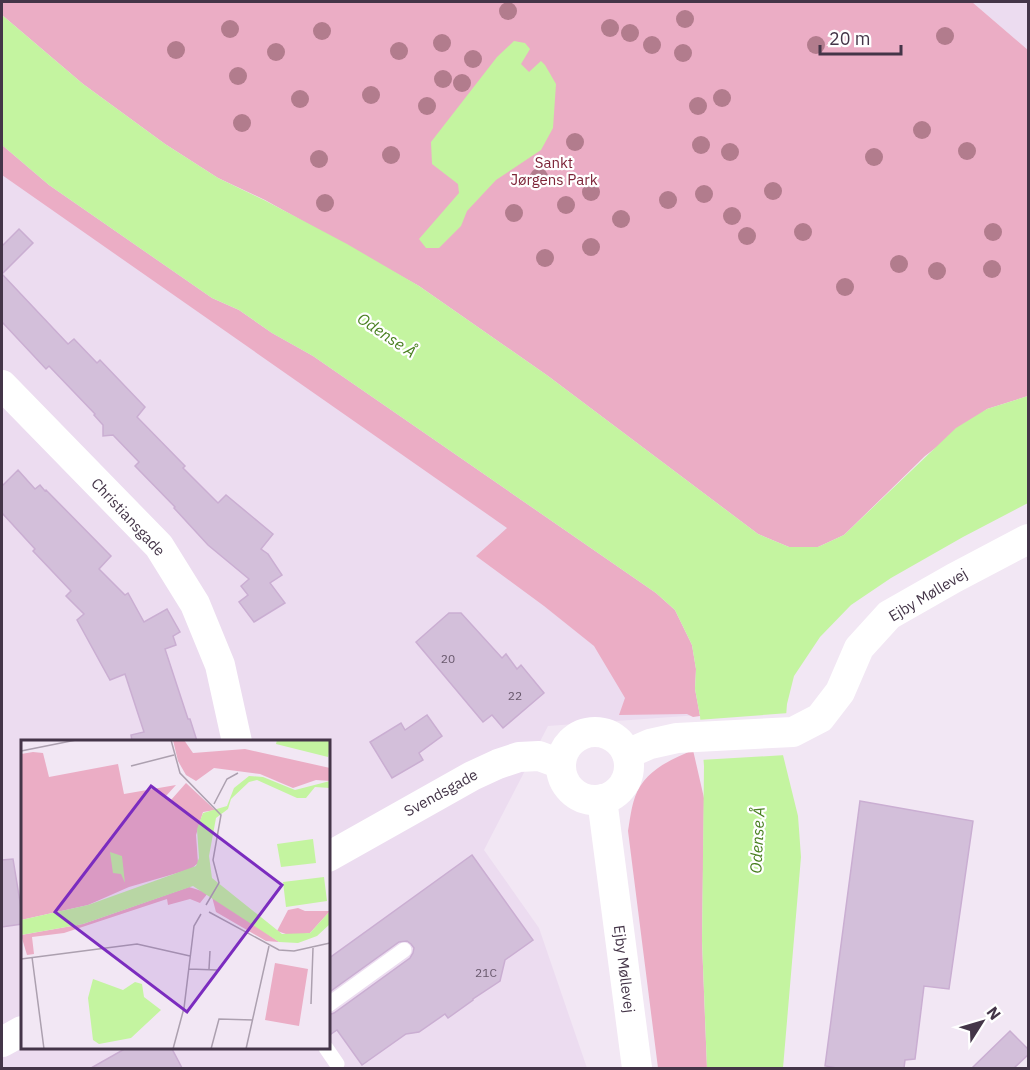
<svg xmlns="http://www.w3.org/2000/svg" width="1030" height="1070" font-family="'IBM Plex Sans',sans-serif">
	<rect width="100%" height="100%" fill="#f2e7f4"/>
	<g fill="#ecdcf0" fill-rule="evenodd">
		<polygon points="972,2 1028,2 1028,50"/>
		<path d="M2,145l47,40 163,113 101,58 150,104 233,209 -1,20 4,26 -151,11 -64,124 55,78 48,140h-585zM22,742h306v306h-306z"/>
	</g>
	<g fill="#ebadc5">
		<polygon points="2,2 972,2 1028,50 1028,396 987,409 925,456 844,535 818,547 789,547 758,534 548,376 419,286 265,200 218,178 165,144 83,84 2,15"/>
		<polygon points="2,145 49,185 212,298 239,310 272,333 313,356 656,593 675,610 692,645 696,669 695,689 700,716 693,717 687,714 619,715 625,698 594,646 544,606 476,556 507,528 2,175"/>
		<path d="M693,750l11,48 -2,143 5,127h-49l-30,-237c2,-11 3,-23 7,-34 9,-26 35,-37 58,-47z"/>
	</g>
	<g fill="#c4f4a0">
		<polygon points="2,15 83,84 165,144 218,178 264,200 347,244 419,286 548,376 758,534 789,547 818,547 844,535 956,428 987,409 1028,396 1028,503 963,537 891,578 851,605 820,637 794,676 787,704 783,755 798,816 801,857 783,1068 707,1068 702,941 704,766 700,716 695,689 696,669 692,645 675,610 656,593 313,356 272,333 239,310 212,298 49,185 2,145"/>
		<polygon points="514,41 525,43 530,49 521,64 529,72 541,61 545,65 556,84 553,128 541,150 496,180 467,211 461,226 439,248 426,248 419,239 459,193 458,184 432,164 431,142 497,57"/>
	</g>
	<polygon fill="#f2e7f4" points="789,713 786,755 700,760 697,720"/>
	<g fill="#d3bfda" stroke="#caaed2" stroke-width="1.5">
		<polygon points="19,229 33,243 2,274 2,246"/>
		<polygon points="2,274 68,344 74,339 97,363 100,360 145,407 137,417 185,466 183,468 218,503 226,495 273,534 261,549 268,554 282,575 270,583 285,603 254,622 239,602 248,595 241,586 249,579 208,545 174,508 175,507 135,466 139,462 113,435 103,436 103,425 94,415 95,414 49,366 46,369 2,322"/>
		<polygon points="18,470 35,489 40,485 45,491 46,490 111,556 99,569 125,595 128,593 144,622 167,609 180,632 173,636 176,645 165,649 188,719 190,719 197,741 132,741 131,735 144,732 125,674 110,680 77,620 84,614 66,596 71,591 33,551 35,549 2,513 2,486"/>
		<polygon points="449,613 461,613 502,658 506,654 517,669 521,665 544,693 503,728 492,715 483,722 416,642"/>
		<polygon points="427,715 442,736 419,753 423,760 392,778 370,742 401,723 405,730"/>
		<polygon points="860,801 973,821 949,989 924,986 915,1059 905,1060 904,1068 837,1068 825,1066"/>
		<polygon points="472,855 533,940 505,960 500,981 473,999 473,1000 448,1018 445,1014 419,1032 406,1034 362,1065 337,1030 328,1036 328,1015 334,1013 410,958 413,953 414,948 411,944 407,941 399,942 328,993 328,959"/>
		<polygon points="13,859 22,914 22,924 2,927 2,860"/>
		<polygon points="1010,1031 1029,1050 1029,1054 1014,1068 972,1068"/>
		<polygon points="128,1047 171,1047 182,1068 91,1068"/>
	</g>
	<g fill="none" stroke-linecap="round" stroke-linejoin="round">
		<g stroke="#fff" stroke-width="15">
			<polyline points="328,1005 404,950"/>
			<polyline points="326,1048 337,1064"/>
		</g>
		<g stroke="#fff" stroke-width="30">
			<polyline points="2,385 159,546 195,604 220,665 237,742"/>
			<circle cx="595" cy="766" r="34"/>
			<polyline points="627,754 650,744 677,738 793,732 820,718 840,692 859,648 889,615 954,578 1028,539"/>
			<polyline points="602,799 637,1068"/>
			<polyline points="328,857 472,776 498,764 519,757 539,756 561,764"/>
			<polyline points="2,1042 22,1031"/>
		</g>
	</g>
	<g fill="#b27c8d">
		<circle cx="508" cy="11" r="9"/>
		<circle cx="685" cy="19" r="9"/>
		<circle cx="610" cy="28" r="9"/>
		<circle cx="230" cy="29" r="9"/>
		<circle cx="322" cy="31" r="9"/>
		<circle cx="630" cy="33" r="9"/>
		<circle cx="945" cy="36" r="9"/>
		<circle cx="442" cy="43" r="9"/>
		<circle cx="652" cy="45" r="9"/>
		<circle cx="816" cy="45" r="9"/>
		<circle cx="176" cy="50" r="9"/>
		<circle cx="399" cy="51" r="9"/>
		<circle cx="276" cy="52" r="9"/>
		<circle cx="683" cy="53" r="9"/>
		<circle cx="473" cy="59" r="9"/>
		<circle cx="238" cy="76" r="9"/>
		<circle cx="443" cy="79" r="9"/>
		<circle cx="462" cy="83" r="9"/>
		<circle cx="371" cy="95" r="9"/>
		<circle cx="722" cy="98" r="9"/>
		<circle cx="300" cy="99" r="9"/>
		<circle cx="427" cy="106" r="9"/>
		<circle cx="698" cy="106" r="9"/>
		<circle cx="242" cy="123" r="9"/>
		<circle cx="922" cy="130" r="9"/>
		<circle cx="575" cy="142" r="9"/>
		<circle cx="701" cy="145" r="9"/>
		<circle cx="967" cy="151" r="9"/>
		<circle cx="730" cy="152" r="9"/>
		<circle cx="391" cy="155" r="9"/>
		<circle cx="874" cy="157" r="9"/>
		<circle cx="319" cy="159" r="9"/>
		<circle cx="539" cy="177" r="9"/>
		<circle cx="773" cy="191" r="9"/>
		<circle cx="591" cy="192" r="9"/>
		<circle cx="704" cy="194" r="9"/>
		<circle cx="668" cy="200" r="9"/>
		<circle cx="325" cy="203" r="9"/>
		<circle cx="566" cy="205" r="9"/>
		<circle cx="514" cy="213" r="9"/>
		<circle cx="732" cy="216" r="9"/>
		<circle cx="621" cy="219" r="9"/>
		<circle cx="803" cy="232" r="9"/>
		<circle cx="993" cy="232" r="9"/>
		<circle cx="747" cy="236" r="9"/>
		<circle cx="591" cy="247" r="9"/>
		<circle cx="545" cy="258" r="9"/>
		<circle cx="899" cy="264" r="9"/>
		<circle cx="992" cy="269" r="9"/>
		<circle cx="937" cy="271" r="9"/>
		<circle cx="845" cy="287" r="9"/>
	</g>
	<g text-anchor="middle" stroke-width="4.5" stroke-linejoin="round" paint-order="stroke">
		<g font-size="12" fill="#68586c">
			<text x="448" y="663">20</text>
			<text x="515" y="700">22</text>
			<text x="486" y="977">21C</text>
		</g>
		<g font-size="15" fill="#7d2538" stroke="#fff">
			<text x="554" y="168">Sankt<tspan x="554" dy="17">Jørgens Park</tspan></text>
		</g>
		<g font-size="15" fill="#443548" stroke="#fff">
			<text transform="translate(128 517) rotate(47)" y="5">Christiansgade</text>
			<text transform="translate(928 595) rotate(-31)" y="5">Ejby Møllevej</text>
			<text transform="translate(441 793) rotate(-29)" y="5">Svendsgade</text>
			<text transform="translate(624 969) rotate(83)" y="5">Ejby Møllevej</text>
		</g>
		<g font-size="16" font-style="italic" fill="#487f20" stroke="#fff">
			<text transform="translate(387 335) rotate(34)" y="6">Odense Å</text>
			<text transform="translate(757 840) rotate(-87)" y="6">Odense Å</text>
		</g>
	</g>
	<g transform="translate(21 740)">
		<rect width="309" height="309" fill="#f2e7f4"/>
		<path d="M152,0h11l9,13 52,-4 85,19v13l-14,-1 -23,8 -33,-14 -46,-6 -18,13 -10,-6 -8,-14zM12,12l10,1 6,24 69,-13 6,30 52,-9 -10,11 5,4 15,-17 29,27 -12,2 -7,23 2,28 -7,6 -62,18 -41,18 -67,15v-166zM168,147l19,6 -8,10 -10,-4 -22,6 -1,-6 -103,34 -32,4 2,17 -7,1 -6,-20 62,-11zM191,157l7,3 60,42 -13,-1 -50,-29zM277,168l7,3h25l-20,22 -18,3 -15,-5 11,-21zM254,223l33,6 -9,57 -34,-6z" fill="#ebadc5"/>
		<path d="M256,0h53v7l-2,10 -52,-13zM228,36l14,1 32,13 35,-9v7l-15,-1 -9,11h-9l-40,-18 -8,2 -18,17 -3,10 -12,9 -7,38 3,22 70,56 28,-1 20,-22v13l-13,12 -19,7 -19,-1 -86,-56 -110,38 -62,11v-15l67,-15 108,-39 3,-8 -2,-29 6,-16 24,-7 7,-18zM292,99l3,24 -35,4 -4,-23zM89,112l12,4 3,27 -4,-9 -8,-1zM303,137l3,24 -41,6 -3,-25zM72,239l30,11 12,-8 7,2 2,13 17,13 -30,28 -32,6 -6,-4 -5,-42z" fill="#c4f4a0"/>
		<path fill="none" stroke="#aca0af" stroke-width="1.5" d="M150,0l9,33 41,42 -8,45 6,23 -13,22M0,11l55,-11M110,26l43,-11M193,64l13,-25 11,-6M188,172l70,38 15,1 36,-8M11,217l12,92M0,219l116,-15 53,12M168,229l28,1M188,229l1,-18M290,264l2,-56M152,309l11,-41 10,-82 7,-12M190,309l8,-30 34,1M225,309l23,-103"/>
		<path fill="#7b2cbf" fill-opacity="0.15" stroke="#7b2cbf" stroke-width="3" d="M130,46l131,99 -95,127 -132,-100z"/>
		<rect width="309" height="309" fill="none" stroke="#443548" stroke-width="3"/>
	</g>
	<rect width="1030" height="1070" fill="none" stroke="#443548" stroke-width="6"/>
	<g transform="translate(982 1022) rotate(53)" stroke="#ffffff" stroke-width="4.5" paint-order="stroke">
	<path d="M0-4.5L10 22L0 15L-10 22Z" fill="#443548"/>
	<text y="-9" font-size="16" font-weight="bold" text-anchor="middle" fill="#443548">N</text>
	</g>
	<path d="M820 45v9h81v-9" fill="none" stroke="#443548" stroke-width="3"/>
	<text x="829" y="45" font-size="18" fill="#443548" stroke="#ffffff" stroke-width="4.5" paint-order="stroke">20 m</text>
</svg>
